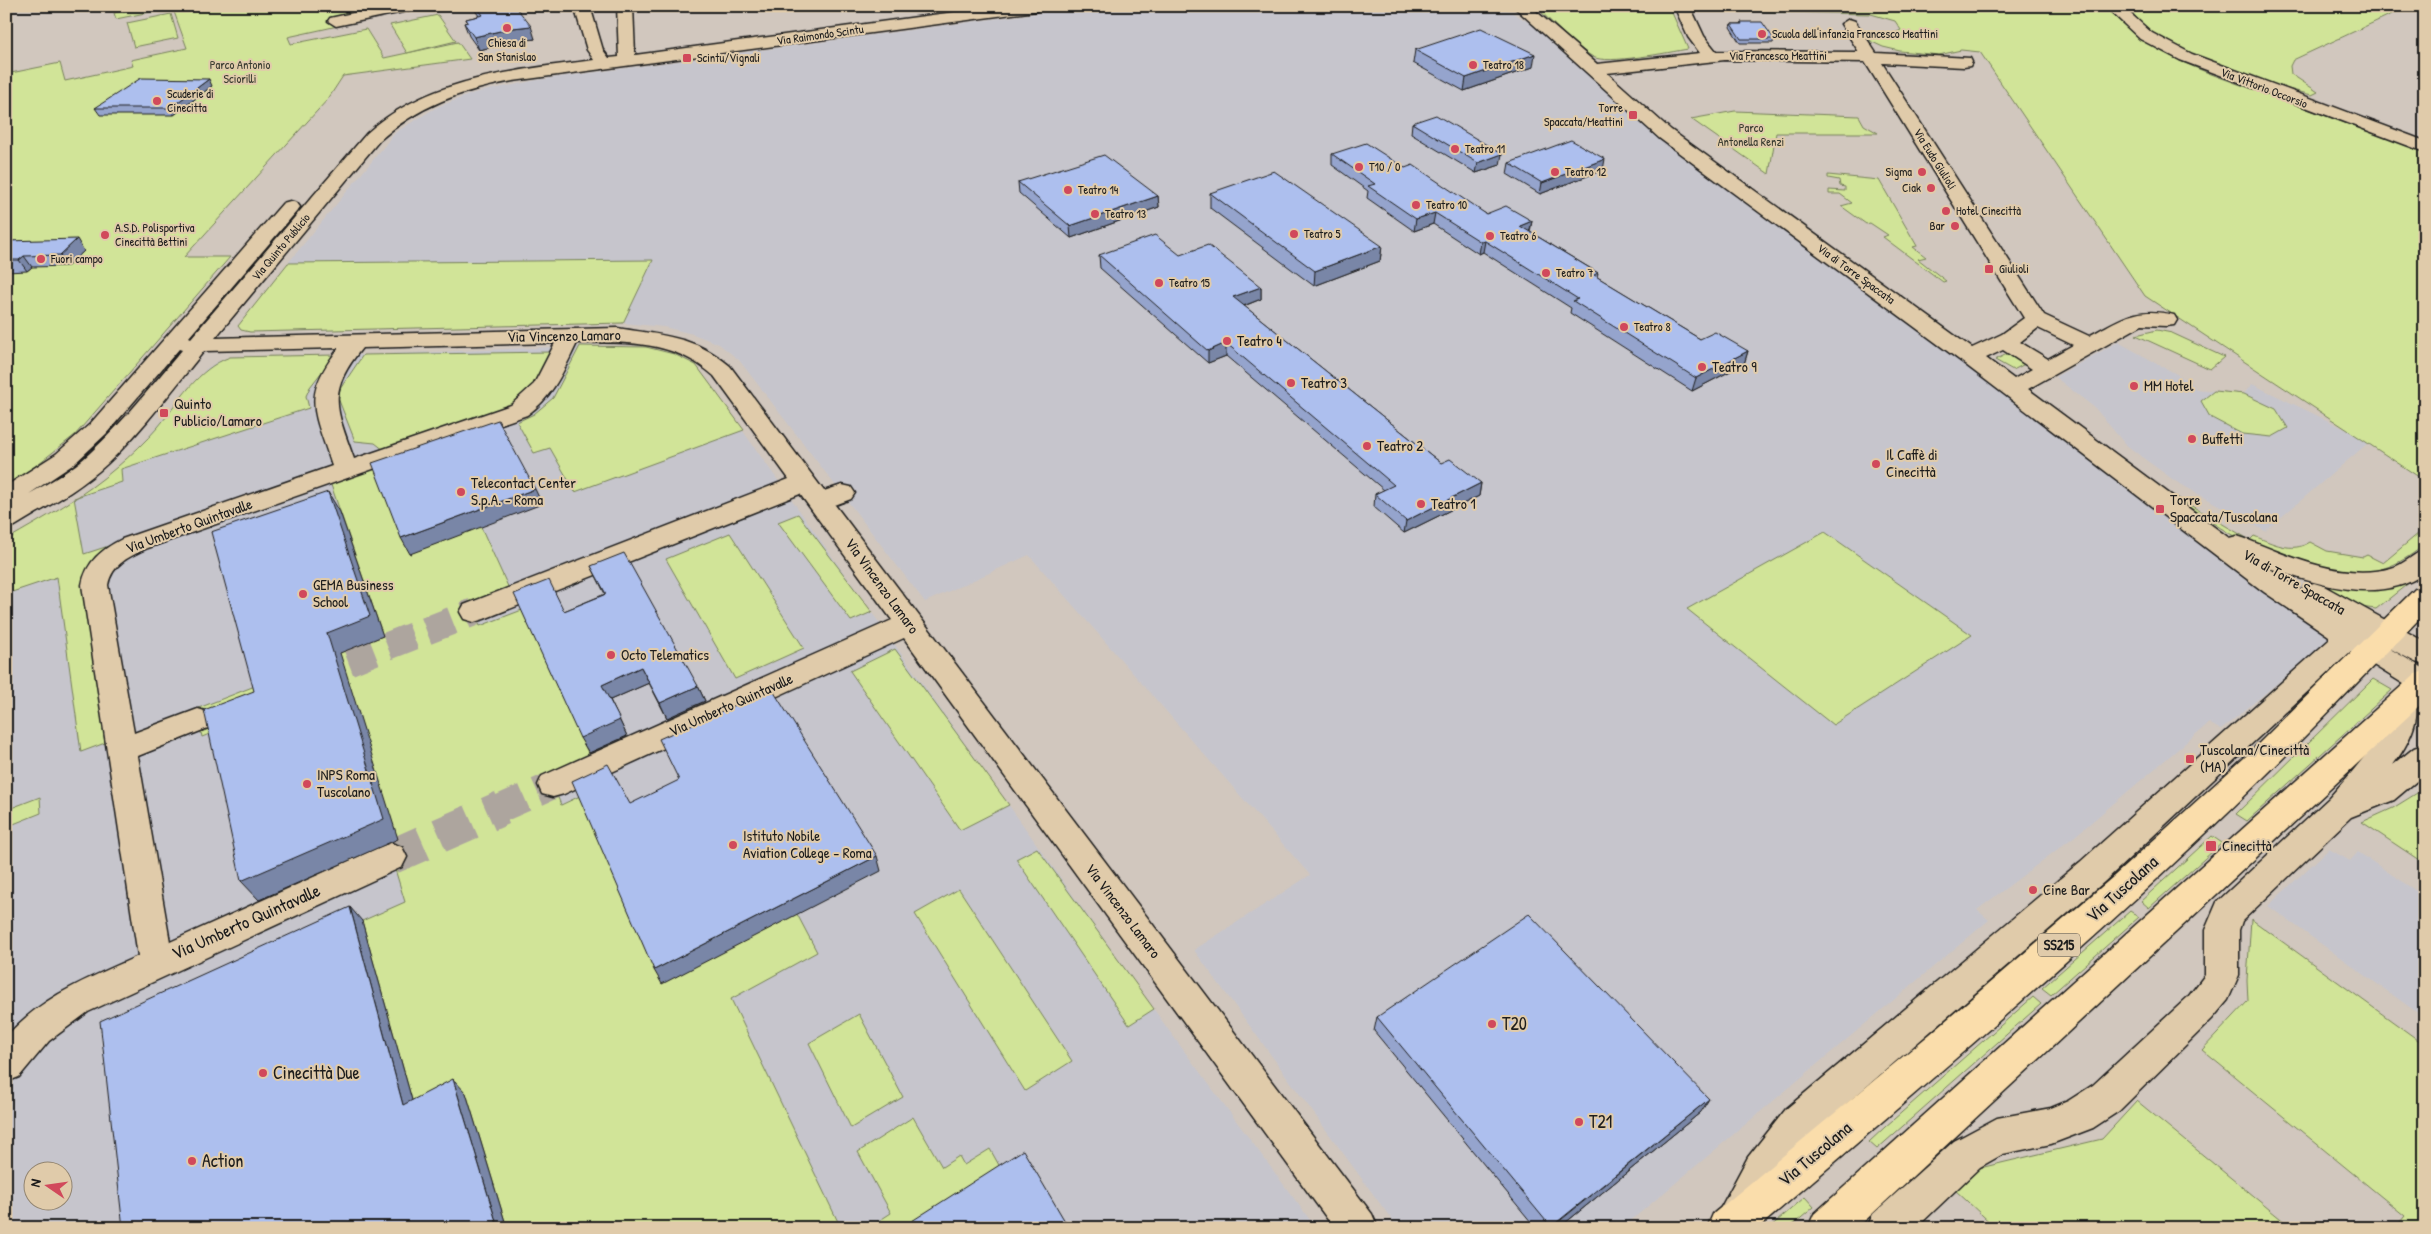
<svg xmlns="http://www.w3.org/2000/svg" width="2431" height="1234" font-family="'Patrick Hand',sans-serif">
	<rect width="100%" height="100%" fill="#d1c7be"/>
	<filter id="ink" filterUnits="userSpaceOnUse"><feTurbulence type="fractalNoise" baseFrequency=".02" numOctaves="2"/><feDisplacementMap in="SourceGraphic" scale="10" xChannelSelector="R" yChannelSelector="G"/><feConvolveMatrix kernelMatrix="1 2 1 2 8 2 1 2 1" color-interpolation-filters="sRGB"/></filter>
	<g filter="url(#ink)">
		<g fill="#c6c5cc" fill-rule="evenodd">
			<polygon points="1090,6 1501,6 1530,23 1647,128 2331,639 2221,730 2209,723 2075,836 1977,910 1989,920 1622,1228 1398,1228 1194,950 1310,875 1029,555 925,602 739,360 719,344 693,334 664,327 623,323 653,260 288,263 396,132 437,107 474,93 537,80"/>
			<polygon points="2118,342 2191,382 2196,389 2244,394 2252,384 2347,430 2368,443 2265,531 2175,481 2146,460 2125,444 2095,408 2055,377"/>
			<path d="M580,346l66,1 28,7 22,11 474,667 146,196h-1310v-401l35,-14 -2,-16 -33,13v-216l51,-17 17,-79 48,-16 -1,-13 85,-100 11,-7 13,-5 133,-2zM32,1172h30v30h-30z"/>
			<polygon points="2329,849 2350,861 2358,852 2425,897 2425,1018 2268,906"/>
		</g>
		<g fill="#d1e498" stroke="#76805a">
			<polygon points="149,6 159,6 160,10 116,19 114,13"/>
			<polygon points="172,6 357,6 365,20 288,37 291,44 366,29 384,58 458,42 470,59 343,76 328,99 184,257 230,257 75,435 34,467 6,485 6,74 60,63 65,81 133,66 131,60 187,48"/>
			<path d="M1535,6h134l19,43c-18,3 -81,16 -95,8 -18,-10 -42,-36 -58,-51z"/>
			<path d="M1692,6h413c44,52 115,71 176,93 48,18 96,36 144,53v329l-280,-185 -165,-244 -19,-2 -22,5 -39,-4 -17,-4 -13,-6 1,-2 18,-3 12,-6 -6,-9 -24,-7 -177,-4z"/>
			<path d="M2128,6h281l-116,54 -3,6 1,8 27,18 -6,3c-50,-12 -159,-43 -184,-89z"/>
			<polygon points="171,14 178,38 134,47 127,23"/>
			<polygon points="438,15 456,41 407,53 390,25"/>
			<polygon points="1735,111 1859,116 1864,125 1878,133 1776,133 1769,174 1691,119"/>
			<polygon points="1828,175 1879,180 1917,246 1913,247 1926,257 1918,259 1946,281 1943,282 1883,237 1888,235 1870,223 1866,224 1841,206 1852,203 1840,194 1829,194 1829,190 1845,191 1845,187 1840,186 1839,180 1828,178"/>
			<polygon points="653,260 623,323 250,332 241,330 238,326 288,263"/>
			<polygon points="2157,330 2172,333 2224,357 2210,369 2136,335"/>
			<polygon points="580,346 646,347 674,354 696,365 744,430 575,492 550,448 534,453 517,422 534,414 553,398"/>
			<polygon points="551,352 527,396 522,401 384,450 375,443 355,441 338,398 340,389 363,355"/>
			<polygon points="2007,354 2025,364 2013,370 1995,360"/>
			<path d="M335,355l-25,32 -4,9 3,12 -188,61 1,13 -48,16 10,56 46,-15 -46,41 21,163 -24,9 -24,-175 -51,17v-54c38,-22 78,-44 111,-73 14,-12 29,-26 41,-40 22,-26 39,-58 72,-70z"/>
			<polygon points="2214,391 2244,394 2276,409 2288,428 2272,437 2242,434 2210,417 2201,401"/>
			<polygon points="376,466 481,527 510,591 472,606 480,626 522,610 589,755 549,775 561,805 580,796 797,914 817,952 731,999 841,1228 507,1228 466,1093 417,1118 362,921 405,902 387,843 348,679 202,737 196,709 383,636 330,482"/>
			<path d="M2166,491l84,49 4,-4c18,7 38,18 56,6l17,9 36,6 4,-2 16,8 42,-35v16c-44,38 -80,32 -132,14 -17,-6 -37,-11 -54,-19 -25,-14 -49,-32 -73,-48z"/>
			<polygon points="798,514 872,612 851,621 778,522"/>
			<polygon points="1825,532 1972,635 1833,725 1687,609"/>
			<polygon points="730,533 804,648 735,679 666,559"/>
			<polygon points="2408,580 2410,582 2376,609 2360,607 2312,581"/>
			<polygon points="895,649 1009,805 960,830 850,671"/>
			<polygon points="2373,679 2392,690 2247,821 2236,814"/>
			<polygon points="2422,790 2425,792 2425,864 2362,822 2393,808"/>
			<polygon points="40,797 41,813 6,827 6,810"/>
			<polygon points="2212,836 2222,843 2149,908 2141,901"/>
			<polygon points="1037,848 1154,1009 1129,1025 1016,859"/>
			<polygon points="959,889 1072,1061 1025,1091 915,914"/>
			<polygon points="2130,911 2139,917 2051,995 2042,988"/>
			<polygon points="2251,919 2425,1045 2425,1228 2395,1228 2405,1216 2202,1050 2248,1001 2247,980"/>
			<polygon points="2033,997 2041,1004 1877,1149 1869,1142 1885,1127"/>
			<polygon points="859,1014 903,1097 851,1128 809,1043"/>
			<polygon points="2137,1101 2292,1228 1996,1228 1954,1189 1980,1168 2102,1139"/>
			<polygon points="913,1117 942,1167 959,1156 964,1165 990,1149 1005,1176 925,1228 868,1228 891,1213 858,1152"/>
			<polygon points="1805,1197 1814,1207 1789,1228 1769,1228"/>
		</g>
		<g fill="none" stroke-linecap="round" stroke-linejoin="round">
			<g stroke="#ada59e" stroke-width="28" stroke-dasharray="28 14" stroke-linecap="butt">
				<polyline points="309,677 474,612"/>
				<polyline points="499,809 553,785"/>
			</g>
			<polyline stroke="#ada59e" stroke-width="35" stroke-dasharray="35 18" stroke-linecap="butt" points="391,857 502,808"/>
			<defs>
				<g id="minor">
					<polygon points="384,6 416,6 408,11 336,26 328,21 330,18"/>
					<path d="M574,6h16l13,44 6,8 10,-1 -2,-51h16l2,49 364,-49h45l-8,5 -523,70c-50,9 -96,25 -134,60l-164,197 402,-10c44,7 78,8 113,38l94,125 18,-6 9,2 4,6 -4,6 -16,6 537,709 6,14h-44l-430,-590 -340,156 -11,3 -11,-3 -4,-9 4,-9 350,-156 -92,-126 -316,125 -10,3 -10,-3 -4,-7 4,-7 325,-126 -75,-103c-39,-35 -87,-35 -137,-33 -13,27 -24,54 -50,72l-379,133c-18,8 -36,16 -40,37l26,148 64,-24 10,3 5,8 -5,8 -70,28 32,186 210,-95 11,-4 11,4 5,10 -5,10 -314,145 -39,29 -30,36 -13,5v-45c37,-42 82,-58 132,-81l-56,-371c4,-23 20,-36 40,-46l210,-73c-17,-54 -32,-68 7,-118l-135,3c-31,38 -61,79 -97,113 -27,25 -61,43 -92,62l-9,2v-20l6,-3 -6,1v-20l50,-32 34,-30 193,-221 7,-2 7,2 3,4 -3,4 -108,126 2,1 176,-205c62,-56 147,-62 227,-73l-7,-10zM555,343l-21,41 -23,21 -157,54c-18,-51 -28,-66 8,-111zM179,349l3,1c-30,35 -58,72 -92,103 -18,17 -40,29 -61,41l45,-30 32,-30z"/>
					<path d="M1513,6h17l67,58 103,-11 -12,-16 -14,-31h16l14,30 12,15 143,1 -18,-28 8,-5 6,2 21,32 94,5 2,4 -2,4 -6,1 -82,-4 162,252 45,21c32,-17 47,-30 85,-21l3,5 -3,5 -8,1 -24,-1 -114,64 201,149 8,-2 9,3c44,18 97,42 145,29 13,-3 21,-14 34,-18v23c-45,33 -110,11 -156,-5l33,23 2,-5 10,-3 10,3 101,56v23l-10,-3 -37,-20 47,27v25l-10,-3 -64,-40 -247,231 -281,242 -39,47 -31,54c-10,4 -18,4 -28,0l-6,-14 29,-54 38,-48 294,-247 249,-222v-4l-65,-44 -302,-230 -303,-224zM1725,60l140,2 159,256 -22,16 -30,14 -301,-218 -64,-57zM2038,328l35,17 -25,14 -28,-17zM2003,350l29,19 -18,10 -28,-21z"/>
					<polygon points="2105,6 2122,6 2152,33 2192,54 2425,141 2425,152 2180,60 2140,39"/>
					<path d="M2403,693l10,3c11,21 -7,52 -20,69l21,-17 11,-4v30l-31,26 -43,17 -109,104 -3,9v45l-11,25 -16,19 -93,92 -26,17 -42,16 -48,10 -23,13 -64,61h-49l6,-14 81,-73 43,-23 54,-10 17,-7 25,-16 95,-88 17,-22v-45l12,-28 112,-104 22,-25 28,-34 14,-43z"/>
				</g>
				<g id="major">
					<path d="M2425,586v27c-53,54 -106,110 -160,163 -161,159 -336,305 -507,452h-51l6,-14 217,-180 184,-158 129,-117 172,-170z"/>
					<polygon points="2425,671 2425,700 2413,712 1857,1228 1808,1228 1814,1214 2415,674"/>
				</g>
			</defs>
			<use href="#minor" stroke="#1c1c1c" stroke-width="3"/>
			<use href="#major" stroke="#1c1c1c" stroke-width="3"/>
			<use href="#minor" fill="#e0cbaa" fill-rule="evenodd"/>
			<use href="#major" fill="#faddab" fill-rule="evenodd"/>
		</g>
		<g fill="#95a4cd" stroke="#1c1c1c">
			<polygon points="472,6 515,6 535,39 518,41 479,50 469,36 464,23 467,22 466,19 479,16"/>
			<polygon points="1741,22 1774,39 1773,43 1740,43 1730,27 1731,24 1740,24"/>
			<polygon points="1415,50 1533,67 1464,91 1413,63"/>
			<polygon points="212,86 174,115 100,115 95,108"/>
			<polygon points="1412,123 1500,165 1476,173 1411,134"/>
			<polygon points="1332,154 1405,168 1486,214 1532,221 1530,232 1598,273 1597,277 1700,339 1748,351 1744,364 1692,391 1570,313 1571,308 1483,252 1479,254 1433,224 1414,231 1367,198 1368,191 1332,165"/>
			<polygon points="1509,163 1603,170 1540,194 1507,174"/>
			<polygon points="1018,182 1158,196 1159,207 1071,238 1019,193"/>
			<polygon points="1210,193 1382,246 1380,261 1314,286 1210,208"/>
			<polygon points="6,241 84,251 68,266 32,267 27,271 6,272"/>
			<polygon points="1099,255 1261,287 1261,299 1244,306 1441,463 1481,483 1479,496 1404,533 1374,507 1375,494 1384,490 1226,356 1208,363 1100,268"/>
			<polygon points="591,566 698,686 705,701 667,718 649,683 610,700 627,736 589,753 564,611 605,594"/>
			<polygon points="1377,1017 1701,1112 1559,1228 1536,1228 1374,1031"/>
		</g>
		<g fill="#7986a7" stroke="#1c1c1c">
			<polygon points="531,26 535,39 518,41 479,50 474,37 513,28"/>
			<polygon points="1535,54 1533,67 1464,91 1466,78"/>
			<polygon points="209,79 212,86 174,115 170,108"/>
			<polygon points="1502,154 1500,165 1476,173 1478,163"/>
			<polygon points="1605,159 1603,170 1540,194 1542,183"/>
			<polygon points="1158,196 1159,207 1071,238 1070,226"/>
			<polygon points="1435,213 1433,224 1414,231 1416,219"/>
			<polygon points="1532,221 1529,233 1520,226"/>
			<polygon points="77,239 84,251 68,266 60,255"/>
			<polygon points="1485,241 1483,252 1479,254 1481,242"/>
			<polygon points="1382,246 1380,261 1314,286 1315,271"/>
			<polygon points="24,256 32,267 27,271 19,260"/>
			<polygon points="1261,287 1261,299 1233,310 1233,297"/>
			<polygon points="1226,343 1226,356 1208,363 1208,351"/>
			<polygon points="1748,351 1744,364 1692,391 1696,378"/>
			<polygon points="1481,483 1479,496 1404,533 1406,521"/>
			<polygon points="535,489 542,504 410,554 401,538"/>
			<polygon points="328,492 340,512 383,636 340,653 398,839 259,900 241,881 327,633"/>
			<polygon points="641,667 649,683 610,700 627,736 589,753 580,738 602,685"/>
			<polygon points="698,686 705,701 667,718 660,703"/>
			<polygon points="877,856 881,871 662,984 654,970"/>
			<polygon points="350,907 362,921 417,1118 403,1105"/>
			<polygon points="453,1079 466,1093 507,1228 498,1228"/>
			<polygon points="1709,1099 1701,1112 1559,1228 1551,1228"/>
		</g>
		<g fill="#adbfee" stroke="#1c1c1c">
			<polygon points="476,6 515,6 531,26 513,28 474,37 464,23 468,22 466,19 483,15"/>
			<polygon points="1741,22 1762,22 1774,39 1741,39 1731,24 1742,24"/>
			<polygon points="1481,28 1535,54 1466,78 1415,50"/>
			<polygon points="141,78 209,79 170,108 95,108"/>
			<polygon points="1436,115 1502,154 1478,163 1412,123"/>
			<polygon points="1571,140 1605,159 1542,183 1509,163"/>
			<polygon points="1366,143 1405,168 1413,165 1486,214 1506,206 1532,221 1520,226 1598,273 1594,275 1700,339 1715,332 1748,351 1696,378 1573,301 1578,299 1485,241 1481,242 1435,213 1416,219 1368,186 1375,184 1332,154"/>
			<polygon points="1104,155 1158,196 1070,226 1018,182"/>
			<polygon points="1274,171 1382,246 1315,271 1210,193"/>
			<polygon points="1155,235 1180,255 1208,245 1261,287 1233,297 1441,463 1450,459 1481,483 1406,521 1375,494 1394,485 1226,343 1208,351 1099,255"/>
			<polygon points="77,239 60,255 24,256 19,260 6,260 6,241"/>
			<polygon points="498,420 535,489 401,538 372,463"/>
			<polygon points="328,492 370,616 327,633 384,819 241,881 204,710 254,691 211,532"/>
			<polygon points="624,553 698,686 660,703 641,667 602,685 620,720 580,738 514,594 549,580 564,611 606,594 591,566"/>
			<polygon points="772,689 877,856 654,970 572,781 608,764 630,804 679,780 659,739"/>
			<polygon points="350,907 403,1105 453,1079 498,1228 123,1228 100,1021"/>
			<polygon points="1529,914 1709,1099 1551,1227 1377,1017"/>
			<polygon points="1023,1150 1069,1228 901,1228"/>
		</g>
	</g>
	<g fill="#d1495b" stroke="#e0cbaa" stroke-width="2">
		<circle cx="507" cy="28" r="5"/>
		<circle cx="1762" cy="34" r="5"/>
		<rect x="682" y="53" width="10" height="10" rx="2.5"/>
		<circle cx="1473" cy="65" r="5"/>
		<circle cx="157" cy="101" r="5"/>
		<rect x="1628" y="110" width="10" height="10" rx="2.5"/>
		<circle cx="1455" cy="149" r="5"/>
		<circle cx="1359" cy="167" r="5"/>
		<circle cx="1555" cy="172" r="5"/>
		<circle cx="1922" cy="172" r="5"/>
		<circle cx="1931" cy="188" r="5"/>
		<circle cx="1068" cy="190" r="5"/>
		<circle cx="1416" cy="205" r="5"/>
		<circle cx="1946" cy="211" r="5"/>
		<circle cx="1095" cy="214" r="5"/>
		<circle cx="1955" cy="226" r="5"/>
		<circle cx="1294" cy="234" r="5"/>
		<circle cx="105" cy="235" r="5"/>
		<circle cx="1490" cy="236" r="5"/>
		<circle cx="41" cy="259" r="5"/>
		<rect x="1984" y="264" width="10" height="10" rx="2.5"/>
		<circle cx="1546" cy="273" r="5"/>
		<circle cx="1159" cy="283" r="5"/>
		<circle cx="1624" cy="327" r="5"/>
		<circle cx="1227" cy="341" r="5"/>
		<circle cx="1702" cy="367" r="5"/>
		<circle cx="1291" cy="383" r="5"/>
		<circle cx="2134" cy="386" r="5"/>
		<rect x="159" y="408" width="10" height="10" rx="2.5"/>
		<circle cx="2192" cy="439" r="5"/>
		<circle cx="1367" cy="446" r="5"/>
		<circle cx="1876" cy="464" r="5"/>
		<circle cx="461" cy="492" r="5"/>
		<circle cx="1421" cy="504" r="5"/>
		<rect x="2155" y="504" width="10" height="10" rx="2.5"/>
		<circle cx="303" cy="594" r="5"/>
		<circle cx="611" cy="655" r="5"/>
		<rect x="2185" y="754" width="10" height="10" rx="2.5"/>
		<circle cx="307" cy="784" r="5"/>
		<circle cx="733" cy="845" r="5"/>
		<rect x="2205" y="840" width="12" height="12" rx="2.5"/>
		<circle cx="2033" cy="890" r="5"/>
		<circle cx="1492" cy="1024" r="5"/>
		<circle cx="263" cy="1073" r="5"/>
		<circle cx="1579" cy="1122" r="5"/>
		<circle cx="192" cy="1161" r="5"/>
	</g>
	<g text-anchor="middle" stroke-width="4" stroke-linejoin="round" paint-order="stroke">
		<g font-size="12" fill="#1c1c1c" stroke="#e0cbaa" text-anchor="start">
			<text x="1772" y="38">Scuola dell'infanzia Francesco Meattini</text>
			<text x="507" y="47" text-anchor="middle">Chiesa di<tspan x="507" dy="14">San Stanislao</tspan></text>
			<text x="697" y="62">Scintu/Vignali</text>
			<text x="1483" y="69">Teatro 18</text>
			<text x="167" y="98">Scuderie di<tspan x="167" dy="14">Cinecitta</tspan></text>
			<text x="1623" y="112" text-anchor="end">Torre<tspan x="1623" dy="14">Spaccata/Meattini</tspan></text>
			<text x="1465" y="153">Teatro 11</text>
			<text x="1369" y="171">T10 / 0</text>
			<text x="1565" y="176">Teatro 12</text>
			<text x="1912" y="176" text-anchor="end">Sigma</text>
			<text x="1921" y="192" text-anchor="end">Ciak</text>
			<text x="1078" y="194">Teatro 14</text>
			<text x="1426" y="209">Teatro 10</text>
			<text x="1956" y="215">Hotel Cinecittà</text>
			<text x="1105" y="218">Teatro 13</text>
			<text x="1945" y="230" text-anchor="end">Bar</text>
			<text x="115" y="232">A.S.D. Polisportiva<tspan x="115" dy="14">Cinecittà Bettini</tspan></text>
			<text x="1304" y="238">Teatro 5</text>
			<text x="1500" y="240">Teatro 6</text>
			<text x="51" y="263">Fuori campo</text>
			<text x="1999" y="273">Giulioli</text>
			<text x="1556" y="277">Teatro 7</text>
			<text x="1169" y="287">Teatro 15</text>
			<text x="1634" y="331">Teatro 8</text>
		</g>
		<g font-size="12" fill="#1c1c1c" stroke="#e0cbaa">
			<text transform="translate(820 35) rotate(-8)" y="4">Via Raimondo Scintu</text>
			<text x="1778" y="60">Via Francesco Meattini</text>
			<text transform="translate(2264 88) rotate(21)" y="4">Via Vittorio Occorsio</text>
			<text transform="translate(1935 159) rotate(58)" y="4">Via Eudo Giulioli</text>
			<text transform="translate(281 247) rotate(-50)" y="4">Via Quinto Publicio</text>
			<text transform="translate(1856 274) rotate(36)" y="4">Via di Torre Spaccata</text>
		</g>
		<g font-size="12" fill="#373a2f" stroke="#e0cbaa">
			<text x="240" y="69">Parco Antonio<tspan x="240" dy="14">Sciorilli</tspan></text>
			<text x="1751" y="132">Parco<tspan x="1751" dy="14">Antonella Renzi</tspan></text>
		</g>
		<rect fill="#e0cbaa" stroke="#575047" stroke-width="1" x="2038" y="933.5" width="42" height="23" rx="4"/>
		<g font-size="14" font-weight="bold" fill="#1c1c1c">
			<text x="2059" y="950">SS215</text>
		</g>
		<g font-size="15" fill="#1c1c1c" stroke="#e0cbaa">
			<text transform="translate(564 336) rotate(-1)" y="5">Via Vincenzo Lamaro</text>
			<text transform="translate(189 526) rotate(-20)" y="5">Via Umberto Quintavalle</text>
			<text transform="translate(2294 582) rotate(30)" y="5">Via di Torre Spaccata</text>
			<text transform="translate(882 586) rotate(54)" y="5">Via Vincenzo Lamaro</text>
			<text transform="translate(731 705) rotate(-24)" y="5">Via Umberto Quintavalle</text>
			<text transform="translate(1123 911) rotate(53)" y="5">Via Vincenzo Lamaro</text>
		</g>
		<g font-size="15" fill="#1c1c1c" stroke="#e0cbaa" text-anchor="start">
			<text x="1237" y="346">Teatro 4</text>
			<text x="1712" y="372">Teatro 9</text>
			<text x="1301" y="388">Teatro 3</text>
			<text x="2144" y="391">MM Hotel</text>
			<text x="174" y="409">Quinto<tspan x="174" dy="17">Publicio/Lamaro</tspan></text>
			<text x="2202" y="444">Buffetti</text>
			<text x="1377" y="451">Teatro 2</text>
			<text x="1886" y="460">Il Caffè di<tspan x="1886" dy="17">Cinecittà</tspan></text>
			<text x="471" y="488">Telecontact Center<tspan x="471" dy="17">S.p.A. - Roma</tspan></text>
			<text x="2170" y="505">Torre<tspan x="2170" dy="17">Spaccata/Tuscolana</tspan></text>
			<text x="1431" y="509">Teatro 1</text>
			<text x="313" y="590">GEMA Business<tspan x="313" dy="17">School</tspan></text>
			<text x="621" y="660">Octo Telematics</text>
			<text x="2200" y="755">Tuscolana/Cinecittà<tspan x="2200" dy="17">(MA)</tspan></text>
			<text x="317" y="780">INPS Roma<tspan x="317" dy="17">Tuscolano</tspan></text>
			<text x="743" y="841">Istituto Nobile<tspan x="743" dy="17">Aviation College - Roma</tspan></text>
			<text x="2222" y="851">Cinecittà</text>
			<text x="2043" y="895">Cine Bar</text>
		</g>
		<g font-size="18" fill="#1c1c1c" stroke="#e0cbaa">
			<text transform="translate(2122 889) rotate(-42)" y="6">Via Tuscolana</text>
			<text transform="translate(246 922) rotate(-24)" y="6">Via Umberto Quintavalle</text>
			<text transform="translate(1815 1154) rotate(-40)" y="6">Via Tuscolana</text>
		</g>
		<g font-size="18" fill="#1c1c1c" stroke="#e0cbaa" text-anchor="start">
			<text x="1502" y="1030">T20</text>
			<text x="273" y="1079">Cinecittà Due</text>
			<text x="1589" y="1128">T21</text>
			<text x="202" y="1167">Action</text>
		</g>
	</g>
	<rect width="2431" height="1234" fill="none" stroke="#e0cbaa" stroke-width="25"/>
	<rect x="12" y="12" width="2406" height="1209" fill="none" stroke="#1c1c1c" stroke-width="2" filter="url(#ink)"/>
	<g transform="translate(48 1186) rotate(283)"><circle r="24" fill="#e0cbaa" stroke="#928571"/>
	<path d="M0-4L9 19L0 12L-9 19Z" fill="#d1495b"/>
	<text y="-8" font-size="14" font-weight="bold" text-anchor="middle" fill="#1c1c1c">N</text>
	</g>
</svg>
